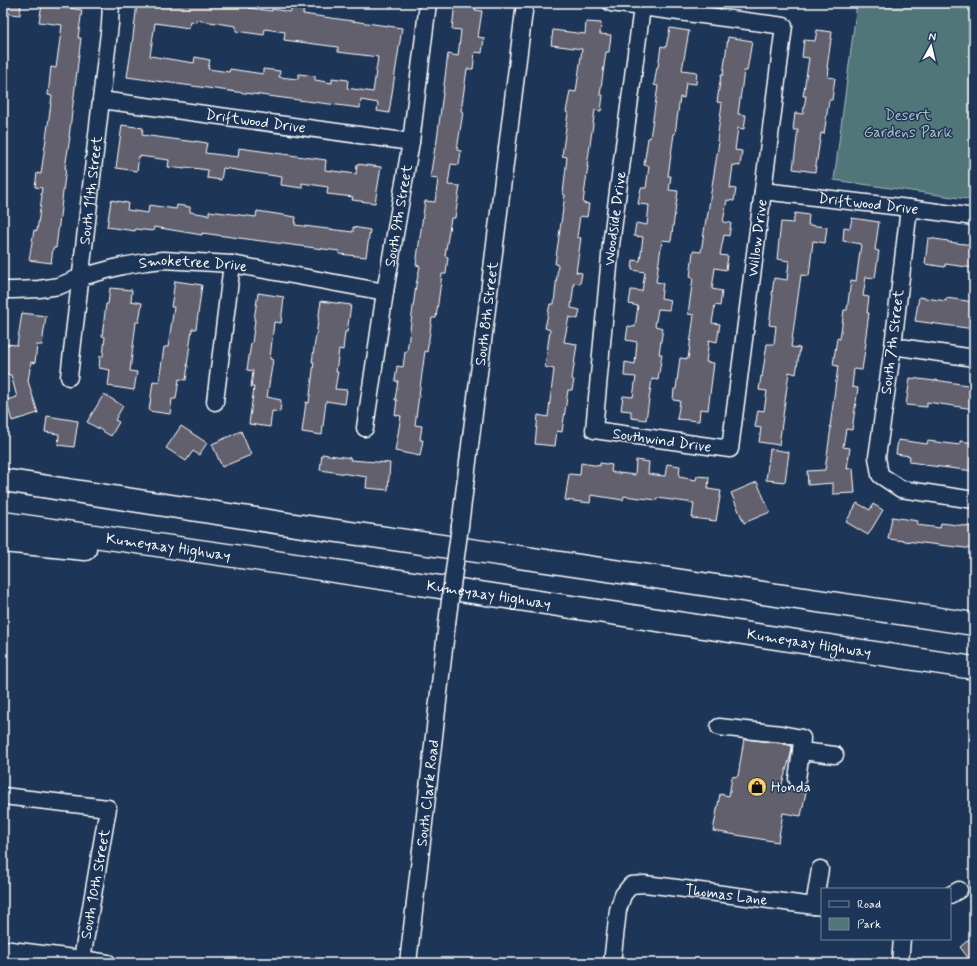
<svg xmlns="http://www.w3.org/2000/svg" width="977" height="966" font-family="Mynerve,sans-serif">
	<rect width="100%" height="100%" fill="#1d3557"/>
	<filter id="ink" filterUnits="userSpaceOnUse"><feTurbulence type="fractalNoise" baseFrequency=".025" numOctaves="2"/><feDisplacementMap in="SourceGraphic" scale="8" xChannelSelector="R" yChannelSelector="G"/><feConvolveMatrix kernelMatrix="1 2 1 2 8 2 1 2 1" color-interpolation-filters="sRGB"/></filter>
	<g filter="url(#ink)">
		<polygon fill="#517679" stroke="#a8babc" points="857,3 974,3 974,200 834,180"/>
		<g fill="#64616e" stroke="#fff" fill-rule="evenodd">
			<polygon points="3,3 21,3 20,15 3,13"/>
			<path d="M137,3h82l20,3 1,-3h10l-1,5 23,3v-2l19,3 1,-9h6l6,1 -1,10 99,14 -13,85 -12,-2 1,-8 -17,-3 -1,8 -138,-18 -95,-13 5,-32zM196,20l40,6v5l28,4 1,-6 20,3 -1,8 54,7v5l40,5 -5,35 -26,-4 1,-8 -16,-2v5l-17,-3v-4l-16,-2 -1,5 -19,-2 1,-6 -17,-2v5l-33,-5 -1,3 -21,-3 2,-9 -15,-3 -1,6 -44,-7 5,-33 34,5 1,-7 6,1z"/>
			<polygon points="455,3 476,4 475,10 482,11 478,37 484,38 482,53 475,52 473,69 467,69 461,111 463,112 457,150 461,151 459,165 451,164 448,185 460,186 455,218 451,218 445,256 448,257 446,274 442,274 436,318 432,318 427,352 425,351 415,425 422,426 420,440 423,440 420,456 395,451 401,416 395,415 397,400 395,400 398,381 395,381 397,366 403,367 405,352 407,352 416,285 420,266 416,265 425,201 435,202 438,179 430,178 435,147 436,147 448,54 458,56 461,30 452,29"/>
			<polygon points="42,4 82,10 78,38 81,38 69,137 70,137 65,168 66,168 56,248 53,248 51,263 29,260 34,230 37,231 42,195 41,195 42,188 35,187 37,173 41,174 52,96 48,95 51,67 56,68 62,25 39,22"/>
			<polygon points="586,22 601,23 600,34 611,35 609,52 606,52 600,95 603,95 601,111 595,110 587,166 588,166 583,203 589,204 587,217 580,216 577,237 581,238 576,272 582,273 580,284 574,283 571,308 580,310 578,319 569,317 564,342 577,344 572,379 574,380 572,390 568,390 562,432 557,431 555,446 535,444 538,415 548,417 554,369 545,367 550,330 545,328 550,304 554,304 558,265 555,264 565,195 563,194 567,157 562,156 568,113 566,112 570,91 576,92 582,49 551,45 553,30 585,34"/>
			<polygon points="670,28 689,31 682,70 697,72 696,84 686,83 684,98 680,97 675,134 674,134 668,176 671,176 669,190 678,191 671,241 662,240 656,282 663,283 661,298 671,300 669,310 658,309 655,326 663,328 659,354 662,354 658,380 652,379 646,420 631,418 631,411 621,410 623,396 633,397 636,377 624,376 625,362 635,364 637,342 626,340 628,326 635,327 638,306 629,304 631,290 642,291 645,272 632,270 633,260 640,261 643,237 634,236 636,223 647,225 649,205 638,204 641,188 646,188 649,166 644,165 648,138 650,138 658,86 654,85 657,67 658,67 661,46 666,47"/>
			<polygon points="817,30 832,32 827,68 829,68 828,77 835,78 832,100 829,100 824,134 821,133 815,172 793,169 798,130 793,130 795,113 803,114 806,96 803,96 809,58 802,57 804,40 815,41"/>
			<polygon points="728,37 752,41 747,71 744,71 738,114 746,115 744,129 738,128 735,150 742,151 740,166 733,165 730,188 736,189 734,201 727,200 723,222 731,223 729,236 724,235 720,255 728,256 726,270 715,268 712,289 722,291 720,306 715,305 712,323 720,324 717,342 709,340 706,362 714,363 708,410 700,409 699,421 677,419 680,401 673,400 674,389 676,389 680,358 688,359 694,315 688,314 693,278 690,277 693,251 701,252 706,219 707,219 712,186 719,142 717,141 722,103 717,102 721,75 723,75"/>
			<polygon points="122,125 143,128 142,135 195,142 195,141 207,143 205,153 238,157 239,148 326,160 325,170 356,174 357,164 381,167 375,203 352,200 353,197 327,194 328,187 302,183 302,188 281,185 282,177 223,168 221,180 207,178 208,170 185,167 185,169 168,167 169,160 139,156 137,171 116,168"/>
			<polygon points="111,200 128,203 127,210 148,213 149,205 176,209 177,205 190,207 190,212 209,215 209,211 256,217 257,211 296,217 295,225 353,232 353,227 370,230 366,257 339,254 339,251 269,242 202,233 202,235 154,227 153,231 135,229 135,231 107,227"/>
			<polygon points="795,213 809,215 808,225 827,227 825,243 813,241 809,276 801,275 791,347 800,348 796,374 789,372 779,445 759,442 761,428 755,427 758,410 764,411 767,391 759,390 761,376 762,377 767,344 774,344 776,326 769,325 773,295 772,295 774,278 787,280 789,261 777,259 781,222 793,223"/>
			<polygon points="852,218 879,222 875,250 879,251 875,278 866,277 863,296 869,297 867,313 869,313 865,342 866,343 862,370 854,369 852,387 858,388 852,430 846,429 843,447 850,448 847,469 853,468 855,493 833,494 833,483 808,485 807,471 825,470 831,427 830,427 838,366 833,365 837,338 840,339 844,310 847,310 851,280 856,281 861,244 843,241 844,227 850,228"/>
			<polygon points="928,238 948,241 948,242 974,245 974,268 945,264 945,267 925,264"/>
			<polygon points="175,281 202,285 196,329 192,329 187,366 188,366 186,380 179,379 176,399 172,399 170,414 149,411 153,381 159,382 164,347 168,347 174,307 171,307"/>
			<polygon points="110,288 132,290 131,301 142,303 139,322 136,322 130,371 137,372 134,390 108,386 110,370 99,368 100,356 103,356 105,337 102,336 106,304 108,304"/>
			<polygon points="258,293 284,297 281,323 274,322 270,359 273,360 267,397 281,400 280,412 272,411 270,427 249,424 254,387 251,387 253,371 247,370 251,343 252,343 255,320 254,320"/>
			<polygon points="919,297 946,301 946,298 974,302 974,329 915,321"/>
			<polygon points="321,301 351,305 347,332 345,332 343,350 339,349 336,372 338,372 335,389 347,390 345,404 326,401 322,435 302,432 306,402 309,403 314,362 312,362"/>
			<polygon points="22,313 46,316 42,345 37,345 35,363 31,362 28,381 38,413 12,421 6,400 17,397 11,375 3,374 3,359 5,344 17,345"/>
			<polygon points="910,378 935,381 935,380 974,386 974,409 927,402 927,407 906,405"/>
			<polygon points="104,394 123,406 115,420 119,422 111,436 87,422"/>
			<polygon points="47,416 78,421 74,447 58,445 59,434 45,432"/>
			<polygon points="181,426 207,443 199,455 193,451 186,461 166,448"/>
			<polygon points="241,431 251,455 222,467 212,444"/>
			<polygon points="898,440 927,444 928,441 960,445 960,441 974,443 974,471 924,465 924,464 909,462 910,456 896,454"/>
			<polygon points="770,449 789,452 785,482 766,480"/>
			<polygon points="322,454 351,458 350,460 390,463 388,490 366,488 367,477 320,470"/>
			<polygon points="636,460 649,462 648,474 665,476 667,464 680,466 679,477 696,480 697,476 709,477 708,489 721,491 716,521 692,518 694,503 657,498 657,500 624,496 623,500 591,495 590,503 565,500 569,474 580,475 581,463 600,466 600,463 612,465 611,472 635,475"/>
			<polygon points="757,482 770,512 744,523 731,493"/>
			<polygon points="857,503 870,510 873,504 883,510 868,535 846,522"/>
			<polygon points="892,517 918,521 917,525 940,528 941,523 974,527 974,549 888,539"/>
			<polygon points="744,739 780,743 792,746 791,754 781,787 806,792 801,816 783,813 778,842 713,831 720,794 729,796 732,777 738,776"/>
			<polygon points="974,935 974,963 972,963 960,947"/>
		</g>
		<g fill="none" stroke-linecap="round" stroke-linejoin="round">
			<defs>
				<g id="minor">
					<path id="s1" d="M611,3l173,23 -54,423 -136,-19 17,-185 31,-238"/>
					<path id="s2" d="M101,100l310,42"/>
					<path id="s3" d="M763,191l146,17 65,9"/>
					<polyline points="909,208 893,346 877,457 880,475 901,489 974,500"/>
					<path id="s4" d="M3,290h10l26,-1 20,-3 22,-9 41,-11 24,-4 17,-2 69,4 153,28"/>
					<polyline points="893,346 974,358"/>
					<path id="s5" d="M69,377l32,-277 9,-76 1,-21"/>
					<polyline points="215,402 232,264"/>
					<path id="s6" d="M365,428l20,-136 26,-150 17,-139"/>
					<path id="s7" d="M460,526l65,-523"/>
					<polyline points="719,727 781,734 802,738 801,751 835,755"/>
					<polyline points="797,779 801,751"/>
					<polyline points="3,796 108,808 82,959"/>
					<polyline points="950,895 959,890"/>
					<polyline points="814,906 820,869"/>
					<polyline points="3,949 82,959 108,963"/>
					<path id="s8" d="M408,963l39,-340"/>
					<path id="s9" d="M612,963l6,-53 5,-15 8,-10 13,-1 18,2 160,21"/>
					<polyline points="900,963 902,939"/>
				</g>
				<g id="highway">
					<polyline points="3,480 288,524 498,554 974,624"/>
					<path id="s10" d="M3,523l252,36 719,109"/>
					<polyline points="3,541 85,549"/>
				</g>
			</defs>
			<use href="#minor" stroke="#fff" stroke-width="19"/>
			<use href="#highway" stroke="#fff" stroke-width="25"/>
			<use href="#minor" stroke="#1d3557" stroke-width="16"/>
			<use href="#highway" stroke="#1d3557" stroke-width="22"/>
			<defs>
				<polyline id="minor-bridge" points="447,623 460,526"/>
			</defs>
			<use href="#minor-bridge" stroke="#fff" stroke-width="19" stroke-linecap="butt"/>
			<use href="#minor-bridge" stroke="#1d3557" stroke-width="16"/>
		</g>
	</g>
	<defs>
		<symbol id="shop-disc" viewBox="-11 -11 22 22"><circle r="9.5" fill="#ffd166" stroke="#1d3557"/><path d="M-5-2.5h2.3a2.7 3.5 0 0 1 5.4 0H5L5.5 6h-11ZM-1.5-2.5h3a1.5 2.3 0 0 0-3 0Z" fill="#111"/></symbol>
	</defs>
	<g fill-rule="evenodd">
		<use href="#shop-disc" x="746" y="776" width="22" height="22"/>
	</g>
	<g text-anchor="middle" stroke-width="3" stroke-linejoin="round" paint-order="stroke">
		<g font-size="15" fill="#b1c1c3" stroke="#1d3557">
			<text x="908" y="120">Desert<tspan x="908" dy="17">Gardens Park</tspan></text>
		</g>
		<g font-size="15" fill="#fff" stroke="#1d3557">
			<text dy="5" stroke="none"><textPath href="#s2" startOffset="156">Driftwood Drive</textPath></text>
			<text dy="5" stroke="none"><textPath href="#s5" startOffset="188">South 11th Street</textPath></text>
			<text dy="5" stroke="none"><textPath href="#s3" startOffset="106">Driftwood Drive</textPath></text>
			<text dy="5" stroke="none"><textPath href="#s6" startOffset="215">South 9th Street</textPath></text>
			<text dy="5" stroke="none"><textPath href="#s1" startOffset="951">Woodside Drive</textPath></text>
			<text transform="translate(757 238) rotate(-83)" y="5">Willow Drive</text>
			<text dy="5" stroke="none"><textPath href="#s4" startOffset="194">Smoketree Drive</textPath></text>
			<text dy="5" stroke="none"><textPath href="#s7" startOffset="214">South 8th Street</textPath></text>
			<text transform="translate(892 342) rotate(-83)" y="5">South 7th Street</text>
			<text transform="translate(662 440) rotate(8)" y="5">Southwind Drive</text>
			<text dy="5" stroke="none"><textPath href="#s10" startOffset="167">Kumeyaay Highway</textPath></text>
			<text dy="5" stroke="none"><textPath href="#s10" startOffset="491">Kumeyaay Highway</textPath></text>
			<text dy="5" stroke="none"><textPath href="#s10" startOffset="815">Kumeyaay Highway</textPath></text>
			<text dy="5" stroke="none"><textPath href="#s8" startOffset="171">South Clark Road</textPath></text>
			<text transform="translate(95 884) rotate(-80)" y="5">South 10th Street</text>
			<text dy="5" stroke="none"><textPath href="#s9" startOffset="178">Thomas Lane</textPath></text>
		</g>
		<g font-size="15" fill="#fff" stroke="#1d3557" text-anchor="start">
			<text x="771" y="792">Honda</text>
		</g>
	</g>
	<rect width="977" height="966" fill="none" stroke="#1d3557" stroke-width="16"/>
	<rect x="8" y="8" width="961" height="950" fill="none" stroke="#fff" stroke-width="1.5" filter="url(#ink)"/>
	<rect x="821" y="888" width="130" height="52" fill="#1d3557" stroke="#77869a"/>
	<rect x="829" y="901" width="20" height="6" fill="#1d3557" stroke="#77869a"/>
	<text x="857" y="908" font-size="12" fill="#ffffff">Road</text>
	<rect x="829" y="918" width="20" height="12" fill="#517679" stroke="#77869a"/>
	<text x="857" y="928" font-size="12" fill="#ffffff">Park</text>
	<g transform="translate(931 46) rotate(8)" stroke="#1d3557" stroke-width="3" paint-order="stroke">
	<path d="M0-3L7 15L0 10L-7 15Z" fill="#ffffff"/>
	<text y="-6" font-size="11" font-weight="bold" text-anchor="middle" fill="#ffffff">N</text>
	</g>
</svg>
